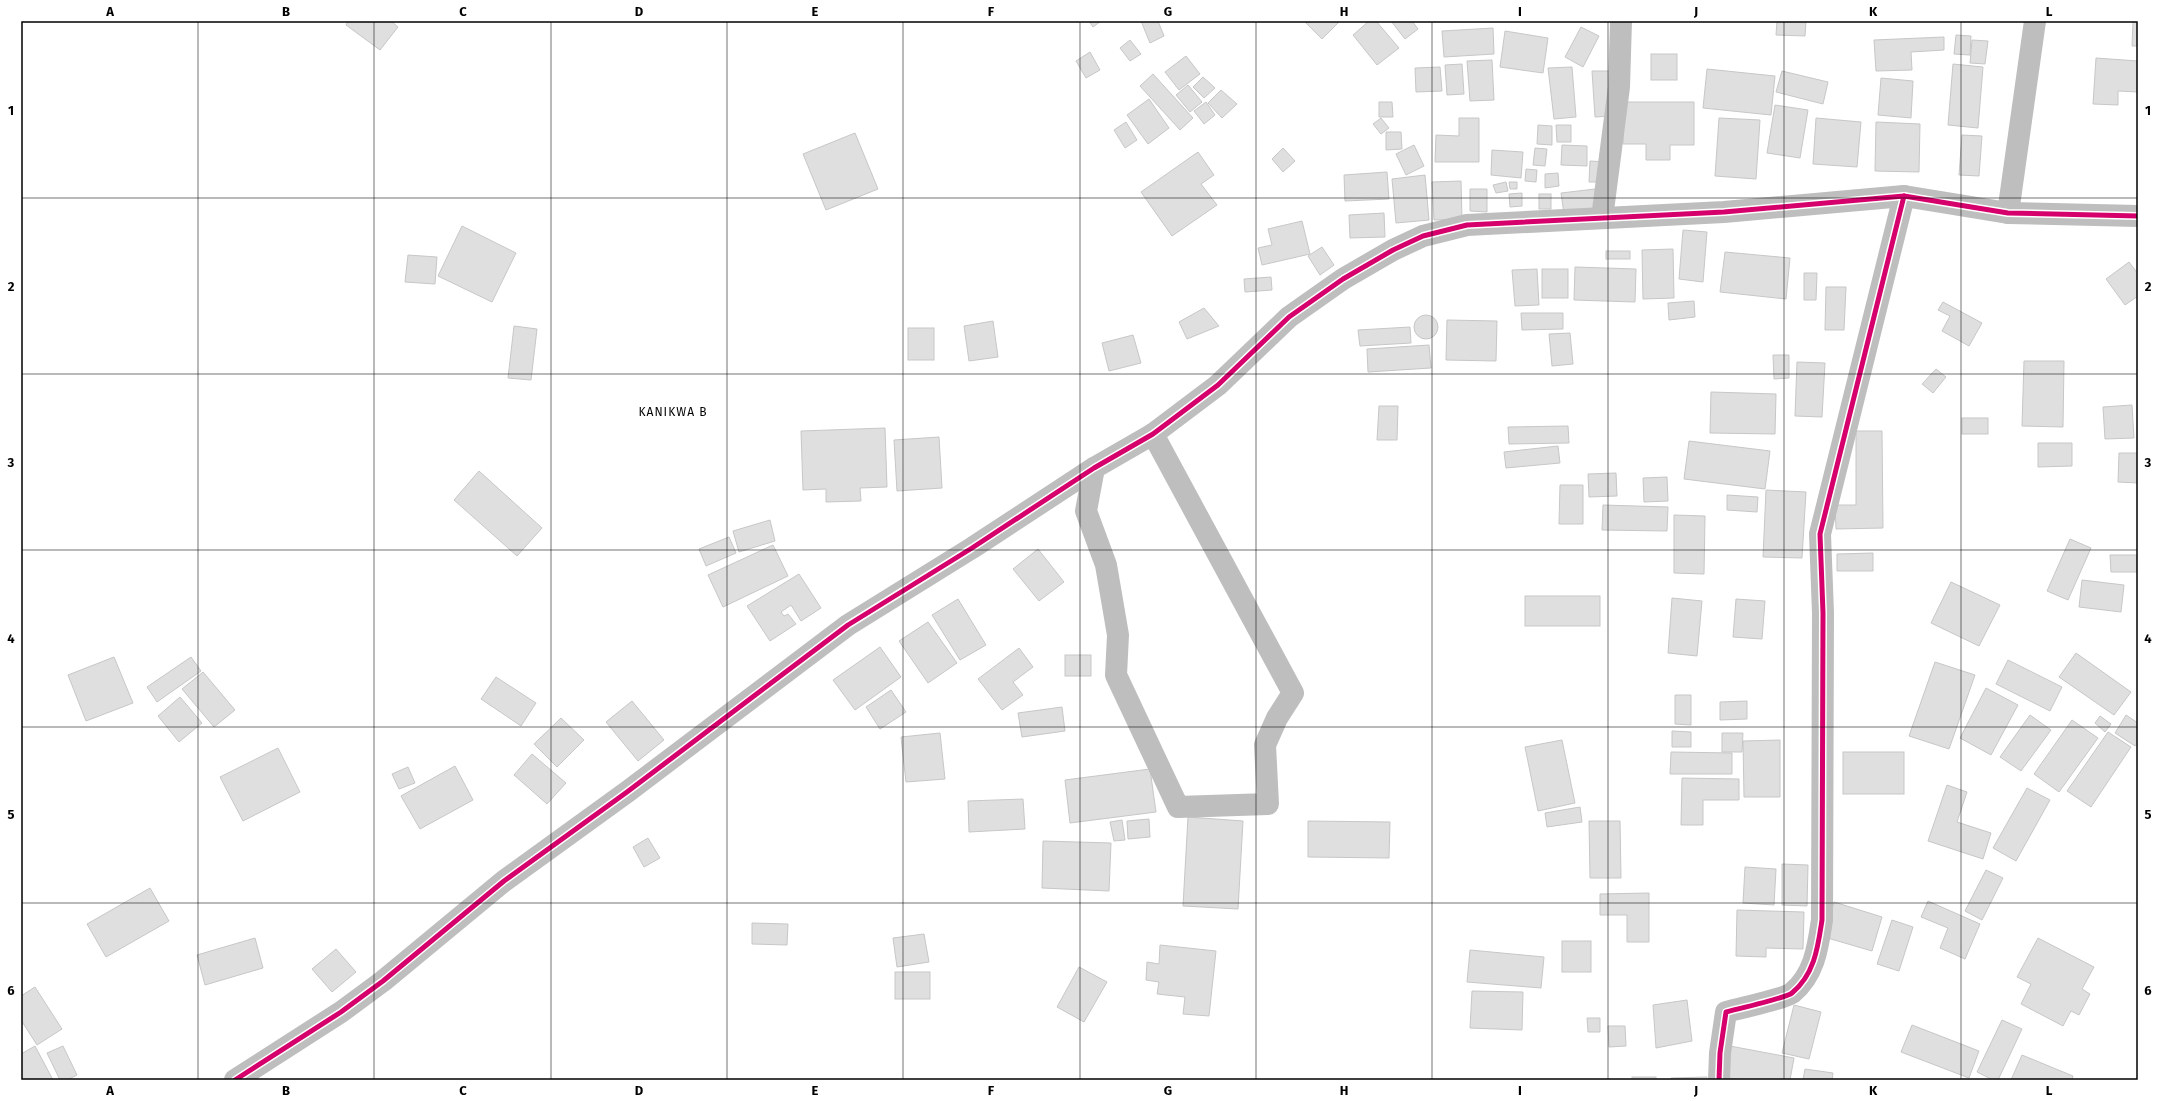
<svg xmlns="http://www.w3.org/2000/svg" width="2159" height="1101" font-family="'Fira Sans',sans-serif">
	<rect width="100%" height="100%" fill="#fff"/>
	<g fill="#dfdfdf" stroke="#c7c7c7">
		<polygon points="348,21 391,21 398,27 380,50 346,25"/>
		<polygon points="1089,21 1101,21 1093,27"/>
		<polygon points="1141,21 1158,21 1164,36 1150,43"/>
		<polygon points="1304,21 1340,21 1322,39"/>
		<polygon points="1369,21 1376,21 1399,48 1377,65 1353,35"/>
		<polygon points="1391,21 1412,21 1418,29 1405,39"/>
		<polygon points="1777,21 1806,21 1805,36 1776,35"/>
		<polygon points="2133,21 2138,21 2138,46 2132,46"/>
		<polygon points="1581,27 1599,36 1583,67 1565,57"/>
		<polygon points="1493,28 1494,54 1444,57 1442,31"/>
		<polygon points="1505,31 1548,38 1543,73 1500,67"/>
		<polygon points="1956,35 1971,36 1970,55 1954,54"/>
		<polygon points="1944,37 1944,50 1911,52 1912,70 1876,71 1874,40"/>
		<polygon points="1130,40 1141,54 1130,61 1120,48"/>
		<polygon points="1972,40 1988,41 1985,64 1970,63"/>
		<polygon points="1090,52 1100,70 1086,78 1076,61"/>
		<rect x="1651" y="54" width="26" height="26"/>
		<polygon points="1186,56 1200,74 1179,90 1165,72"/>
		<polygon points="2096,58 2138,61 2138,92 2118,91 2118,105 2093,104"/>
		<polygon points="1492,60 1494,100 1470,101 1467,61"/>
		<polygon points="1462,64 1464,94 1447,95 1445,65"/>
		<polygon points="1953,64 1983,67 1978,128 1948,125"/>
		<polygon points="1440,67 1442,91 1416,92 1415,68"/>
		<polygon points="1572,67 1576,117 1554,119 1548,68"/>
		<polygon points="1707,69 1775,76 1771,115 1703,108"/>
		<polygon points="1592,71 1611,71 1613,116 1595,117"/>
		<polygon points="1782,71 1828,82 1823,104 1776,92"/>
		<polygon points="1153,74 1193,118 1180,130 1140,86"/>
		<polygon points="1203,77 1215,88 1204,98 1193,87"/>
		<polygon points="1881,78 1913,81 1911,118 1878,115"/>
		<polygon points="1188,85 1202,102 1190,112 1176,95"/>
		<polygon points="1221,90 1237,104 1222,118 1208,103"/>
		<polygon points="1149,99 1169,128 1148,144 1127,115"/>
		<polygon points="1206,102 1215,115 1204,124 1194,111"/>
		<polygon points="1379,102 1392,102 1393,117 1379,117"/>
		<polygon points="1623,102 1694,102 1694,145 1670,145 1670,160 1646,160 1646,144 1623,144"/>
		<polygon points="1775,105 1808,110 1800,158 1767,153"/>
		<polygon points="1381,118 1389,128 1381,134 1373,124"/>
		<polygon points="1459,118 1479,118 1479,162 1435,162 1436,135 1459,136"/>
		<polygon points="1719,118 1760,120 1756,179 1715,176"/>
		<polygon points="1816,118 1861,122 1857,167 1813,164"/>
		<polygon points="1126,122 1137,140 1125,148 1114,130"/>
		<polygon points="1876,122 1920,124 1919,172 1875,171"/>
		<polygon points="1538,125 1552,126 1552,145 1537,144"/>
		<polygon points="1556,125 1571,125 1571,142 1557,142"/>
		<polygon points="1386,132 1401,132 1402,149 1386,150"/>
		<polygon points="855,133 878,189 826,210 803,154"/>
		<polygon points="1962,135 1982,136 1979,176 1959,175"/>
		<polygon points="1414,145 1424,166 1406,175 1396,154"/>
		<polygon points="1562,145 1587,146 1587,166 1561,165"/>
		<polygon points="1283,148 1295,161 1283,172 1272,159"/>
		<polygon points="1535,148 1547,149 1545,166 1533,165"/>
		<polygon points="1492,150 1523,152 1521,178 1491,175"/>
		<polygon points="1198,152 1214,175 1201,184 1217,205 1172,236 1141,192"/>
		<polygon points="1590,161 1607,162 1606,182 1589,182"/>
		<polygon points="1526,169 1537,170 1536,182 1525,181"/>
		<polygon points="1387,172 1389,199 1345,201 1344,175"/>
		<polygon points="1558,173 1559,186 1545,188 1545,174"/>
		<polygon points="1425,175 1429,220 1396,223 1392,179"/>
		<polygon points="1461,181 1462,219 1434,220 1432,182"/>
		<polygon points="1506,182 1508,191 1496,193 1493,185"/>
		<polygon points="1509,182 1517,182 1517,189 1510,189"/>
		<polygon points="1470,189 1487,189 1487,212 1470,211"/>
		<polygon points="1595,189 1598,209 1564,214 1561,193"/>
		<polygon points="1522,193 1522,206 1510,207 1509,194"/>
		<rect x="1539" y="194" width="12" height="15"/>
		<polygon points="1384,213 1385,237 1350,238 1349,215"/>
		<polygon points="1302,221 1310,254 1262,265 1258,248 1272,245 1268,229"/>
		<polygon points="462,226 516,253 492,302 438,276"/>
		<polygon points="1683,230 1707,232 1703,282 1679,279"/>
		<polygon points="1322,247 1334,265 1320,275 1308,256"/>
		<polygon points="1673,249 1674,298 1643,299 1642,250"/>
		<rect x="1606" y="251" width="24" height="8"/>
		<polygon points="1725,252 1790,258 1786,299 1720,292"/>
		<polygon points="408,255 437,257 435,284 405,282"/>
		<polygon points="2129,262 2138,274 2138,296 2125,305 2106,279"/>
		<polygon points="1575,267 1636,269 1635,302 1574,300"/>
		<polygon points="1537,269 1539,305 1515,306 1512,270"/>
		<rect x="1542" y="269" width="26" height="29"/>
		<polygon points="1804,273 1817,273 1816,300 1804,300"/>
		<polygon points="1271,277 1272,290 1245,292 1244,279"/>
		<polygon points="1826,287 1846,287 1844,330 1825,330"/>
		<polygon points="1694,301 1695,317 1669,320 1668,303"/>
		<polygon points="1943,302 1982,323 1969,346 1942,331 1950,316 1938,310"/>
		<polygon points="1204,308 1219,326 1187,339 1179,322"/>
		<polygon points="1521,313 1563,313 1563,329 1522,330"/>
		<circle cx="1426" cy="327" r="12"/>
		<polygon points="1447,320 1497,321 1496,361 1446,360"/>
		<polygon points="993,321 998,357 969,361 964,326"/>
		<polygon points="514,326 537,329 531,380 508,378"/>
		<polygon points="1410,327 1411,343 1360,346 1358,330"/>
		<rect x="908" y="328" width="26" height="32"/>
		<polygon points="1570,333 1573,364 1552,366 1549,334"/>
		<polygon points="1133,335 1141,363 1109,371 1102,343"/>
		<polygon points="1429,345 1431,368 1368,372 1367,349"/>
		<polygon points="1773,355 1789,355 1789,378 1774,379"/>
		<polygon points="2024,361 2064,361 2063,427 2022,426"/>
		<polygon points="1797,362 1825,363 1822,417 1795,416"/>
		<polygon points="1936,369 1946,377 1933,393 1922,384"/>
		<polygon points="1711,392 1776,394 1775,434 1710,433"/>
		<polygon points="2132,405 2134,438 2105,439 2103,407"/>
		<polygon points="1379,406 1398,406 1397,440 1377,440"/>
		<rect x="1962" y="418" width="26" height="16"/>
		<polygon points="1568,426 1569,443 1509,444 1508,427"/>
		<polygon points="885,428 887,487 860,488 861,501 826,502 826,489 803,490 801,431"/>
		<polygon points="1856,431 1882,431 1883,528 1836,529 1835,505 1856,505"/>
		<polygon points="939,437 942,488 897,491 894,440"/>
		<polygon points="1689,441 1770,451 1765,489 1684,479"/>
		<polygon points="2038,443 2072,443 2072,466 2038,467"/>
		<polygon points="1558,446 1560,463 1506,468 1504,452"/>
		<polygon points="2119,453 2138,453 2138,483 2118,482"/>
		<polygon points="479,471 542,528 517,556 454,500"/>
		<polygon points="1616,473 1617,496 1589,497 1588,474"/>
		<polygon points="1667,477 1668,501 1644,502 1643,478"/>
		<polygon points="1560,485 1583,485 1583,524 1559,524"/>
		<polygon points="1766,490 1806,492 1802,558 1763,557"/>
		<polygon points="1727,495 1758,497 1757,512 1727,510"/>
		<polygon points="1603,505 1668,507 1667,531 1602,530"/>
		<polygon points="1674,515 1705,516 1704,574 1674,573"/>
		<polygon points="770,520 775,541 739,552 733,531"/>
		<polygon points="729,537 736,553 706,566 699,549"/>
		<polygon points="2070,539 2091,548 2068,600 2047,591"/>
		<polygon points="773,545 788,576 723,607 708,575"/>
		<polygon points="1038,549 1064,582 1039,601 1013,569"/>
		<polygon points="1873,553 1873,571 1837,571 1837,554"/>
		<polygon points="2110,555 2137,555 2137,572 2111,572"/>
		<polygon points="799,574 821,608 801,621 791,605 781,612 784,616 788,614 796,624 770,641 747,606"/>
		<polygon points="2082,580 2124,585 2121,612 2079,607"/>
		<polygon points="1951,582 2000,605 1979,646 1931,623"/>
		<rect x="1525" y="596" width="75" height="30"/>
		<polygon points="1672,598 1702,601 1697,656 1668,653"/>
		<polygon points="958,599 986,645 960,660 932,615"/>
		<polygon points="1736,599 1765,601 1762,639 1733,637"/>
		<polygon points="928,622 957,663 928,683 899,641"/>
		<polygon points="880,647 901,677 855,710 833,680"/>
		<polygon points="1019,648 1033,667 1013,682 1023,695 1002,710 978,679"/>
		<polygon points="2076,653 2131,692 2114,715 2059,677"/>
		<rect x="1065" y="655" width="26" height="21"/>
		<polygon points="114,657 133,703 86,721 68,675"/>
		<polygon points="191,657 201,671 157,702 147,687"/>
		<polygon points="2008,660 2062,687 2050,711 1996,684"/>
		<polygon points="1935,662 1975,675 1949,749 1909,736"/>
		<polygon points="203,672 235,710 214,727 182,689"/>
		<polygon points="496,677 536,703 521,726 481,699"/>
		<polygon points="1986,688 2018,705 1991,755 1960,738"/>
		<polygon points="891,690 906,712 880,729 866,707"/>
		<polygon points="1675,695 1691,695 1691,725 1675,724"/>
		<polygon points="180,697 202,723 179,742 158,716"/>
		<polygon points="632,701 664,740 638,761 606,722"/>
		<polygon points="1747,701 1747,719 1720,720 1720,702"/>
		<polygon points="1062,707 1065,731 1022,737 1018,713"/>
		<polygon points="2030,715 2051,730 2021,771 2000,757"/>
		<polygon points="2126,715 2138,723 2138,742 2135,746 2115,733"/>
		<polygon points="2100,716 2111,724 2105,732 2095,723"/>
		<polygon points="561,718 584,740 557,767 534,744"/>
		<polygon points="2072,720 2098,738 2059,792 2034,774"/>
		<polygon points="1672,731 1691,732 1691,747 1672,747"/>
		<polygon points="2108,732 2131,747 2091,807 2067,791"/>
		<polygon points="940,733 945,779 906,782 901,737"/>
		<polygon points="1722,733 1743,733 1742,752 1722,752"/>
		<polygon points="1562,740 1575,803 1538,811 1525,747"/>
		<polygon points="1780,740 1780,797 1744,797 1743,741"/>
		<polygon points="278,748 300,792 243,821 220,777"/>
		<polygon points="1671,752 1732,753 1732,774 1670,774"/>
		<rect x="1843" y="752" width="61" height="42"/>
		<polygon points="532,754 566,783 547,804 514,775"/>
		<polygon points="455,766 473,800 420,829 401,796"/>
		<polygon points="408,767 415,783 399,789 392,774"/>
		<polygon points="1150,769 1156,812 1070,823 1065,780"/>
		<polygon points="1682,778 1739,779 1739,800 1703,800 1703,825 1681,825"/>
		<polygon points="1947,785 1967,792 1957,822 1991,833 1983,859 1928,841"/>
		<polygon points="2027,788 2050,800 2016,861 1993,848"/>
		<polygon points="1023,799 1025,829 969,832 968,801"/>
		<polygon points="1580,807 1582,822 1547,827 1545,813"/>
		<polygon points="1188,817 1243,821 1238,909 1183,906"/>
		<polygon points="1149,819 1150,837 1128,839 1127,821"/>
		<polygon points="1122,820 1125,840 1114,841 1110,822"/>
		<polygon points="1308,821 1390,822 1389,858 1308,857"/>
		<polygon points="1589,821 1620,821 1621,878 1590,878"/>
		<polygon points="648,838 660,858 644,867 633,847"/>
		<polygon points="1043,841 1111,843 1109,891 1042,888"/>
		<polygon points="1782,864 1808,865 1807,906 1782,905"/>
		<polygon points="1745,867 1776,869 1774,905 1743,903"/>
		<polygon points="1986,870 2003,878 1982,920 1965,911"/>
		<polygon points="150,888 169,921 106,957 87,924"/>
		<polygon points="1649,893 1649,942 1627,942 1627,915 1600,915 1600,894"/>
		<polygon points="1928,901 1980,924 1965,959 1940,948 1948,928 1921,917"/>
		<polygon points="1834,902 1882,917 1872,951 1824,937"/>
		<polygon points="1737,910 1804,912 1803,949 1766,948 1766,957 1736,956"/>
		<polygon points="1892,920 1913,927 1899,971 1877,964"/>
		<polygon points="752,923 788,924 787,945 752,944"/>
		<polygon points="924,934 929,962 897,967 893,938"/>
		<polygon points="255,938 263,968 205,985 197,955"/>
		<polygon points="2038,938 2094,967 2082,989 2090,994 2079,1015 2071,1011 2063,1026 2021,1004 2031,984 2017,977"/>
		<rect x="1562" y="941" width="29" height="31"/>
		<polygon points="1160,945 1216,951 1209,1016 1183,1014 1185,997 1157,994 1159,982 1146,980 1147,962 1159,964"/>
		<polygon points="336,949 356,972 332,992 312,969"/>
		<polygon points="1470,950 1544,957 1541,988 1467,982"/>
		<polygon points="1079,967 1107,982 1084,1022 1057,1007"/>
		<rect x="895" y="972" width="35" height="27"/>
		<polygon points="35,987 62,1029 37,1045 21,1020 21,996"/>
		<polygon points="1472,991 1523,992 1522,1030 1470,1028"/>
		<polygon points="1687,1000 1692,1041 1656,1048 1653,1005"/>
		<polygon points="1794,1005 1821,1012 1809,1059 1782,1053"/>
		<polygon points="1587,1018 1600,1018 1600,1032 1588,1032"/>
		<polygon points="2002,1020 2022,1029 1998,1080 1993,1080 1977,1072"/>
		<polygon points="1912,1025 1979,1051 1969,1078 1901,1052"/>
		<polygon points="1608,1026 1625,1026 1626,1046 1609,1047"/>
		<polygon points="35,1046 53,1080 21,1080 21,1054"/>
		<polygon points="63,1046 77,1075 67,1080 60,1080 47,1053"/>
		<polygon points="1730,1046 1794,1058 1790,1080 1741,1080 1724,1077"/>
		<polygon points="2022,1055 2073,1076 2072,1080 2011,1080"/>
		<polygon points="1805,1069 1833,1073 1832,1080 1803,1080"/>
		<rect x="1632" y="1077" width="24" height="3"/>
		<polygon points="1707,1077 1707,1080 1671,1080 1671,1078"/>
	</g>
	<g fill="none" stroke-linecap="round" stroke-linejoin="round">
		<g stroke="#bebebe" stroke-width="22">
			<polyline points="2008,213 2035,21"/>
			<polyline points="1602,218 1619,87 1621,21"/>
			<polyline points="1094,468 1086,511 1106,565 1118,635 1116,675 1178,807 1268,804 1265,745 1277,718 1293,693 1153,434"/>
			<polyline points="235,1080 341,1012 383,981 504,881 627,792 848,625 972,548 1094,468 1153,434 1218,385 1289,317 1343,279 1393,250 1423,236 1467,225 1724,212 1904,196 2008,213 2138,216"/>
			<path d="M1719,1080l1,-27 6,-41c11,-3 60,-14 66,-19 23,-19 26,-47 30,-73l1,-307 -3,-79 84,-338"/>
		</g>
		<defs>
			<g id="cycleway">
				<polyline points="235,1080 341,1012 383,981 504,881 627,792 848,625 972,548 1094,468 1153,434 1218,385 1289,317 1343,279 1393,250 1423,236 1467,225 1724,212 1904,196 2008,213 2138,216"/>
				<path d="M1719,1080l1,-27 6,-41c11,-3 60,-14 66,-19 23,-19 26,-47 30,-73l1,-307 -3,-79 84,-338"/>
			</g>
		</defs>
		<use href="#cycleway" stroke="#fff" stroke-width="8"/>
		<use href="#cycleway" stroke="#d6006c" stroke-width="5"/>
	</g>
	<path fill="none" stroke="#000" stroke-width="1" stroke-opacity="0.55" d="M198,21v1059M374,21v1059M551,21v1059M727,21v1059M903,21v1059M1080,21v1059M1256,21v1059M1432,21v1059M1608,21v1059M1784,21v1059M1961,21v1059M21,198h2117M21,374h2117M21,550h2117M21,727h2117M21,903h2117"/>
	<g text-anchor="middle" stroke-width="4" stroke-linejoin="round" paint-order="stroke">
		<g font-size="12" letter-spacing="1" fill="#000" stroke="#fff">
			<text x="673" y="416">KANIKWA B</text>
		</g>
	</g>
	<rect width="2159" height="1101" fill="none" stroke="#ffffff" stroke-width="44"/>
	<rect x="22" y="22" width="2115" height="1057" fill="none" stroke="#000" stroke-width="1.5"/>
	<g font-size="13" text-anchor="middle" font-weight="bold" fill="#000">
		<text x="110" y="16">A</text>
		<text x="286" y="16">B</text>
		<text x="463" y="16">C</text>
		<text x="639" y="16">D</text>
		<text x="815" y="16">E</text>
		<text x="991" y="16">F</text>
		<text x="1168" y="16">G</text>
		<text x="1344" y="16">H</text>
		<text x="1520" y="16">I</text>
		<text x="1696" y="16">J</text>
		<text x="1873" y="16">K</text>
		<text x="2049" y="16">L</text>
		<text x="11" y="115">1</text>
		<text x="2148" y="115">1</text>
		<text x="11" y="291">2</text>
		<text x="2148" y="291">2</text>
		<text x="11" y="467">3</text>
		<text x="2148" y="467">3</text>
		<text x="11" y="643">4</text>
		<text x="2148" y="643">4</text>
		<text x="11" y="819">5</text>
		<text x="2148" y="819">5</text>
		<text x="11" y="995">6</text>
		<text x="2148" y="995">6</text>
		<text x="110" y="1095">A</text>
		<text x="286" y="1095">B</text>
		<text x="463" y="1095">C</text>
		<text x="639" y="1095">D</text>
		<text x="815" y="1095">E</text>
		<text x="991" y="1095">F</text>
		<text x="1168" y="1095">G</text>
		<text x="1344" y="1095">H</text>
		<text x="1520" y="1095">I</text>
		<text x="1696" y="1095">J</text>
		<text x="1873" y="1095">K</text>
		<text x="2049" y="1095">L</text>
	</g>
</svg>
